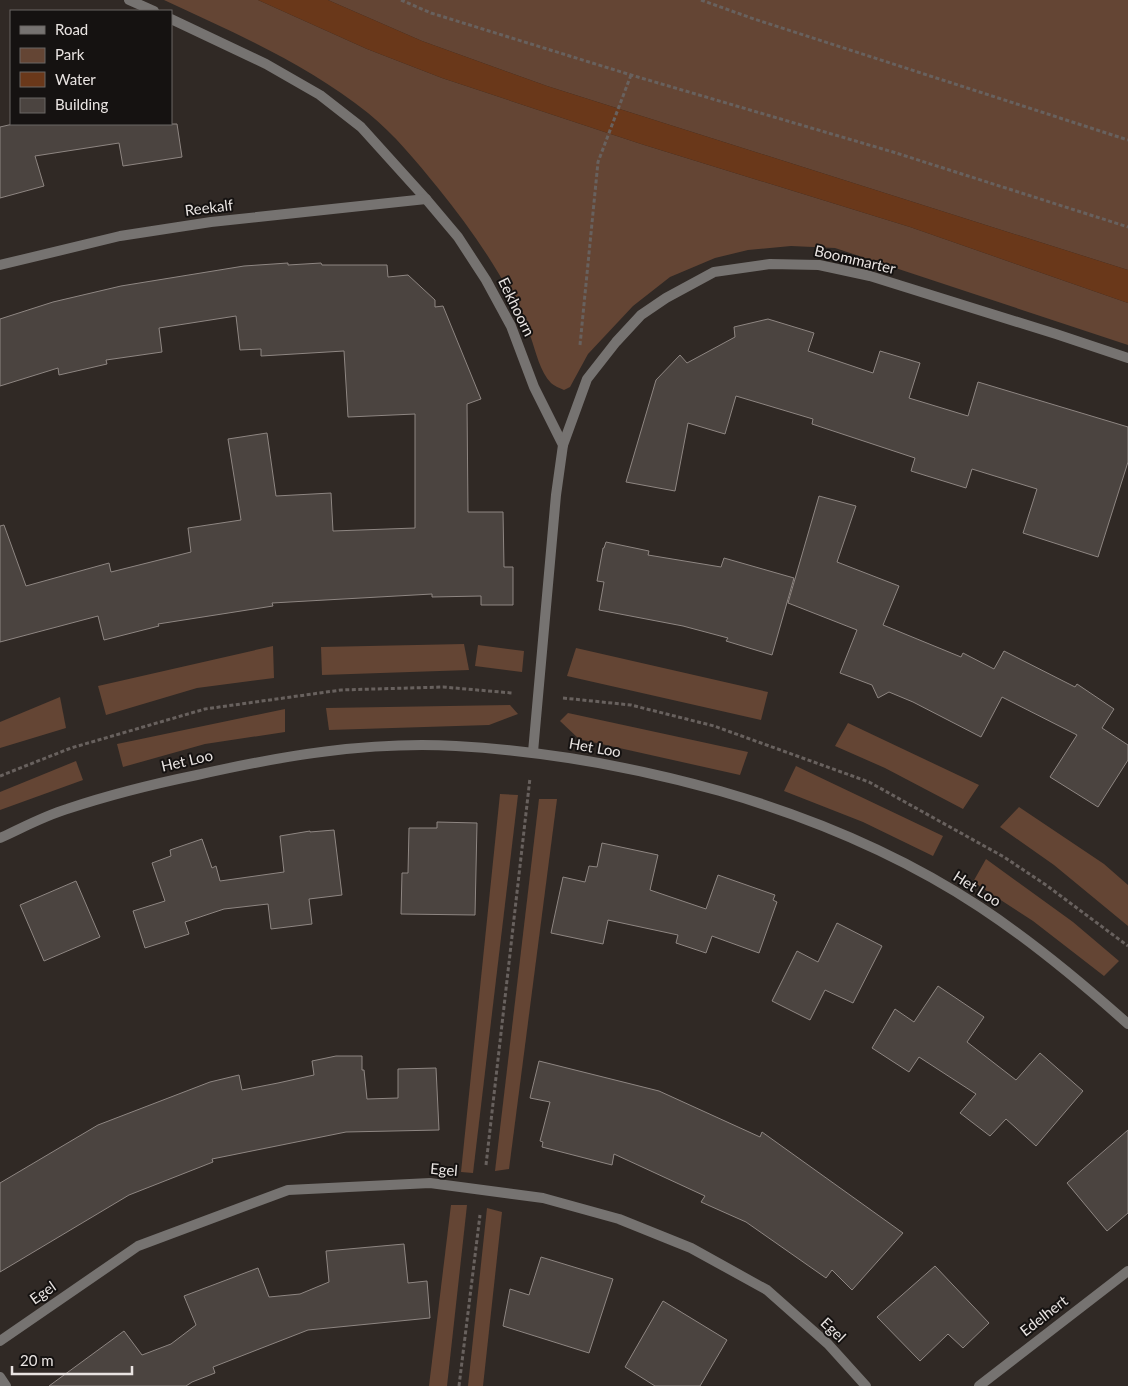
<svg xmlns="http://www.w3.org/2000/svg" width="1128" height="1386" font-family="Lato,sans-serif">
	<rect width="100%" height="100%" fill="#302925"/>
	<g fill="#644534">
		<path d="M164,0h94l109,49 75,29 199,66 269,83 218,76v42l-293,-97 -44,-2 -43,4 -33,8 -45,19 -37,29 -45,48 -18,33 -6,3c-4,-2 -10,-4 -13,-7 -11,-11 -15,-31 -20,-45 -22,-55 -56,-104 -93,-150 -21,-26 -44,-54 -70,-75 -61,-49 -133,-80 -204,-113z"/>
		<polygon points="328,0 1128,0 1128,270 547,86 422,41"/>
		<polygon points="464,644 469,670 322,675 321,647"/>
		<polygon points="478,645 524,651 522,672 475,666"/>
		<polygon points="273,646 274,678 197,688 106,715 98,686"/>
		<polygon points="576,648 768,692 761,720 567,676"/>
		<polygon points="60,697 66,728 0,748 0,722"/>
		<polygon points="510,705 518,714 489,725 329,730 326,708"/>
		<polygon points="285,709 285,732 205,744 123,767 117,744"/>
		<polygon points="568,713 748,752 740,775 579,739 560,721"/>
		<polygon points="848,723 979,785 963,809 885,768 835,746"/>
		<polygon points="76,761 83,780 0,810 0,792"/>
		<polygon points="796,766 943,836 933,856 863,822 784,791"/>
		<polygon points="500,794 518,795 473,1173 461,1172"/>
		<polygon points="539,799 557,799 509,1169 495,1171"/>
		<polygon points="1019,807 1104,864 1128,885 1128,926 1054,865 1000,827"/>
		<polygon points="986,859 1073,922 1119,961 1104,976 1033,921 973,882"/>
		<polygon points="451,1205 467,1205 447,1386 429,1386"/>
		<polygon points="487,1208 502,1212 483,1386 468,1386"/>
	</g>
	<polygon fill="#6a381a" points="258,0 328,0 422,41 547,86 1128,270 1128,303 910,227 641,144 442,78 367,49"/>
	<g fill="#4b4440" stroke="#8e8682">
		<polygon points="13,124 177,124 182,157 123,166 119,143 35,156 44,186 0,198 0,127"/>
		<polygon points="288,263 288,265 321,263 322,265 387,265 388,277 408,275 435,300 435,307 443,306 481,399 467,404 468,512 503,512 504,567 513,567 513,605 481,605 481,596 432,597 432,594 272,603 273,606 158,624 159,626 104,640 98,616 0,642 0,526 4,525 26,586 109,563 111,572 191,552 188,528 241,520 228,439 267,433 276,496 331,493 333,531 415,528 415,414 348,417 344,351 261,356 261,349 240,350 236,316 159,328 162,352 106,360 107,364 59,375 58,368 0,386 0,319 53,302 121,286 244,266"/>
		<polygon points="768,319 814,333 808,351 873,373 880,351 920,363 909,398 968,416 978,382 1128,427 1128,462 1098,557 1023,533 1037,489 972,469 966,488 911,471 915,458 812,424 813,419 736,396 725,434 688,423 675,491 626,482 656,380 680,355 687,363 735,337 734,327"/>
		<polygon points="819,496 856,506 837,562 899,586 883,625 961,657 963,653 994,669 1004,651 1075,687 1077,684 1114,709 1102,728 1128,745 1128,760 1098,807 1050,777 1077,735 1002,697 981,737 913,702 889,692 878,698 872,685 840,673 857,630 788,603"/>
		<polygon points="606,542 649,551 648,555 721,567 724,558 794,578 772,655 726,641 728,638 683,626 599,610 604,582 597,581 603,548 604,548"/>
		<polygon points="437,822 477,823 475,915 401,914 402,873 408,873 409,828 437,828"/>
		<polygon points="334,830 342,895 309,899 312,924 271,929 268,904 224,909 185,922 189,934 145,948 133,911 165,901 152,863 171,856 170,850 202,839 212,868 216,866 220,881 284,872 280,836 310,831 310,832"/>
		<polygon points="602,843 658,855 650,890 706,909 718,875 775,895 773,900 777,902 759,953 712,936 706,953 676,943 678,935 608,920 603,944 551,933 563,877 585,882 589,866 597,867"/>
		<polygon points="76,881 100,937 44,961 20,905"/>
		<polygon points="837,923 882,946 853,1003 825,990 810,1020 772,1001 797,951 818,962"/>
		<polygon points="938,986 984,1017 967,1042 1016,1080 1040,1053 1083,1091 1036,1146 1006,1119 990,1136 960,1113 976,1094 919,1057 909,1072 872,1048 895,1009 914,1022"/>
		<polygon points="336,1056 362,1056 362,1070 364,1070 367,1099 398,1098 398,1069 436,1068 439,1130 346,1132 212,1159 213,1162 129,1195 0,1272 0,1183 98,1125 210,1082 239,1075 242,1090 278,1083 314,1075 312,1061"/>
		<polygon points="539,1061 659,1091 760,1137 762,1132 903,1233 852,1290 832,1270 826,1278 746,1222 701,1202 705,1196 614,1154 612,1165 542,1147 543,1142 540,1141 550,1102 530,1098"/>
		<polygon points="1128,1130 1128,1213 1107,1231 1067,1183"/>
		<polygon points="404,1244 408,1283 427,1281 430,1318 308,1330 213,1367 215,1373 192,1382 186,1386 49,1386 124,1331 142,1355 171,1344 196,1325 184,1296 258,1268 269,1297 300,1294 329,1282 326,1251"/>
		<polygon points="541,1257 613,1279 589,1353 503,1326 510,1289 529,1295"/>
		<polygon points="935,1266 989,1323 963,1348 948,1334 920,1361 877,1317"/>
		<polygon points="663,1301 727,1340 700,1386 655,1386 625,1367"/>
	</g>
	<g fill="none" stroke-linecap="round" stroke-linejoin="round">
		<g stroke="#68615e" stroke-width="3" stroke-dasharray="4 2.5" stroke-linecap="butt">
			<polyline points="401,0 431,13 631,75 893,152 1128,227"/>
			<polyline points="701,0 754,19 1128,140"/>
			<polyline points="580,345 598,162 631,75"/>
			<polyline points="563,698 631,705 714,726 869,782 1004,857 1046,885 1128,946"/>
			<polyline points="0,776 71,748 205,709 341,690 443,687 512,693"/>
			<polyline points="486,1165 530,778"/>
			<polyline points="459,1386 480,1215"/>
		</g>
		<g stroke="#767371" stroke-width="10">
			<polyline points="129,0 154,11"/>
			<polyline points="171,19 266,64 320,95 361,127 426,199 458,237 486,280 511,326 534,387 563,445 556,495 533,752"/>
			<polyline points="0,265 120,236 211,222 426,199"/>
			<polyline points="563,445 587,379 616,342 641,315 666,298 714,272 770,264 819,265 870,276 1056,334 1128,358"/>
			<path d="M0,838c22,-10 44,-22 67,-29 42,-14 86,-25 130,-34 84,-19 172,-34 259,-29 89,5 178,21 264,45 90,26 181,64 260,116 53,35 101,75 148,117"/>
			<polyline points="0,1341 138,1246 288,1190 430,1183 543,1198 619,1219 691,1248 767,1290 828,1344 866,1386"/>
			<polyline points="0,1377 6,1386"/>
			<polyline points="979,1386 1128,1271"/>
		</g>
	</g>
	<g text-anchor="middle" stroke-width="4" stroke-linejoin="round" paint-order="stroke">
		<g font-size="15" fill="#e9e4e2" stroke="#151211">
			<text transform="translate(209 208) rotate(-7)" y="5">Reekalf</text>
			<text transform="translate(855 260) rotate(13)" y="5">Boommarter</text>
			<text transform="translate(516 307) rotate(64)" y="5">Eekhoorn</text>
			<text transform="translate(595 748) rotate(10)" y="5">Het Loo</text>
			<text transform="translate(187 761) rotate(-13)" y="5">Het Loo</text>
			<text transform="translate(977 889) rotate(32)" y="5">Het Loo</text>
			<text transform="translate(444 1170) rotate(5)" y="5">Egel</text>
			<text transform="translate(43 1293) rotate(-35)" y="5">Egel</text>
			<text transform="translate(1044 1316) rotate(-38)" y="5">Edelhert</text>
			<text transform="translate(833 1330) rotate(44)" y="5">Egel</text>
		</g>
	</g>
	<rect x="10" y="10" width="162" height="115" fill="#151211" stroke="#6a6665"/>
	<rect x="20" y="26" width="25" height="8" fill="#767371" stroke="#6a6665"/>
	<text x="55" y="35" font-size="15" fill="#e9e4e2">Road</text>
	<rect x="20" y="48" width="25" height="15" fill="#644534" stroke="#6a6665"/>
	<text x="55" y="60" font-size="15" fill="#e9e4e2">Park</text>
	<rect x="20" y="72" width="25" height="15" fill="#6a381a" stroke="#6a6665"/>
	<text x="55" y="85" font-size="15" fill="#e9e4e2">Water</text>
	<rect x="20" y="98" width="25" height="15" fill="#4b4440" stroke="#6a6665"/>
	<text x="55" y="110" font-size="15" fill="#e9e4e2">Building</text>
	<path d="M12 1366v8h120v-8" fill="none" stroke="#e9e4e2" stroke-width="2.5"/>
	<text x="20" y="1366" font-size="15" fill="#e9e4e2" stroke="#151211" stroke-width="4" paint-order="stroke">20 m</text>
</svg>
